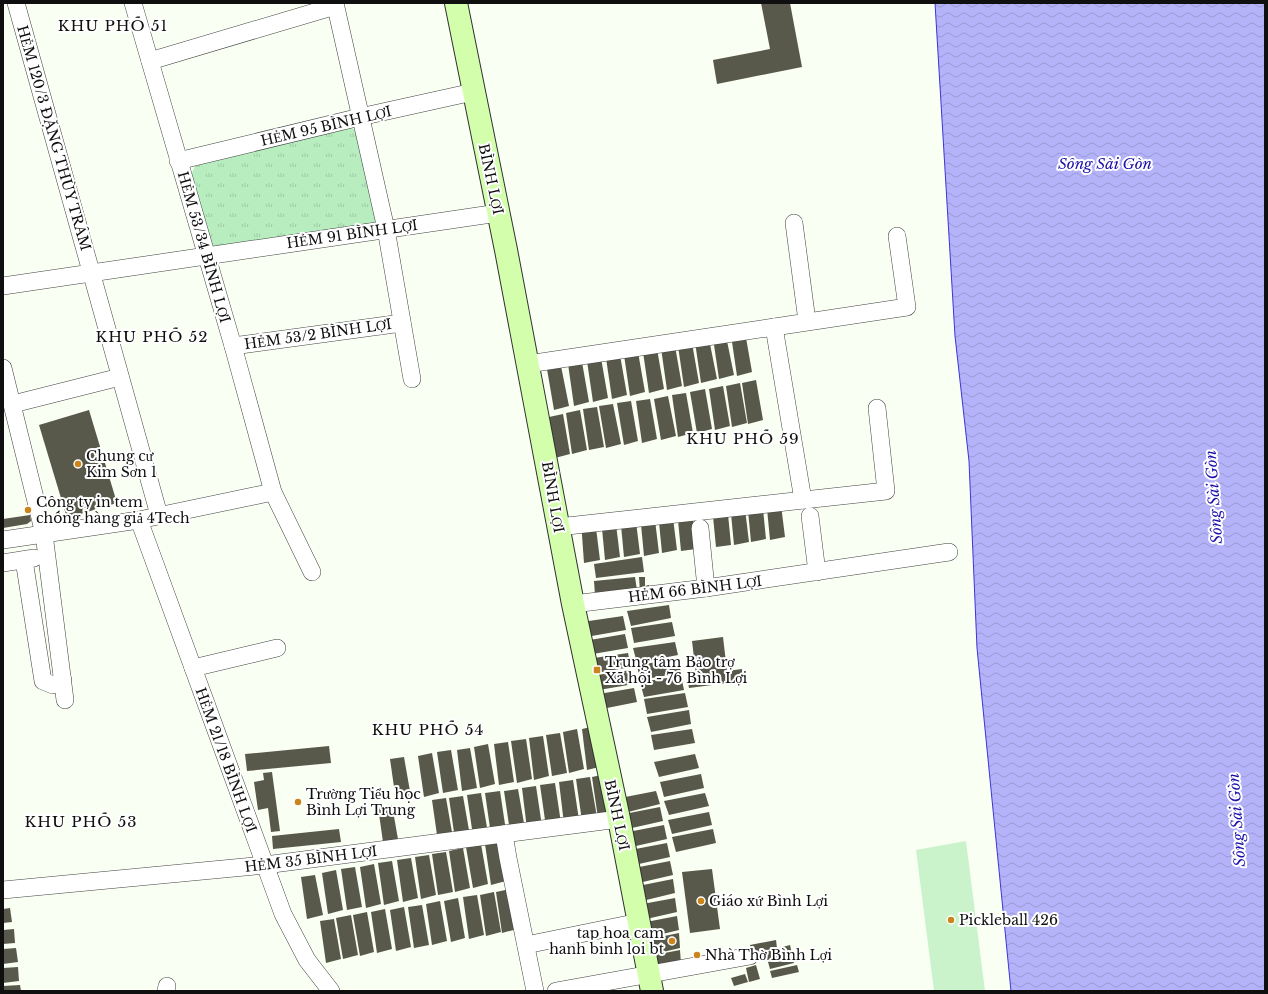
<svg xmlns="http://www.w3.org/2000/svg" width="1268" height="994" font-family="'Libre Baskerville',serif">
	<defs>
		<pattern id="park-tufts" width="24" height="20" patternUnits="userSpaceOnUse"><rect width="24" height="20" fill="#b8edbf"/><path d="M3 7l-1-3M5 7V3M7 7l1-3M15 17l-1-3M17 17v-4M19 17l1-3" fill="none" stroke="#9dcaa3"/></pattern>
		<pattern id="water-waves" width="16" height="10" patternUnits="userSpaceOnUse"><rect width="16" height="10" fill="#b4b3fa"/><path d="M0 5q4-4 8 0t8 0" fill="none" stroke="#9a99d5"/></pattern>
	</defs>
	<rect width="100%" height="100%" fill="#f9fff2"/>
	<polygon fill="url(#park-tufts)" points="351,127 357,132 377,220 372,225 217,248 210,246 191,175 195,166"/>
	<polygon fill="#cbf3cb" points="966,841 985,991 934,991 916,850"/>
	<polygon fill="url(#water-waves)" stroke="#3c34d7" points="935,3 1265,3 1265,991 1011,991 977,648 969,461 955,336"/>
	<g fill="#59594b">
		<polygon points="761,3 790,3 802,67 717,84 713,60 770,49"/>
		<polygon points="745,332 752,372 737,376 731,335"/>
		<polygon points="726,336 734,375 719,379 713,338"/>
		<polygon points="709,339 717,379 701,383 695,342"/>
		<polygon points="692,343 699,383 684,387 678,346"/>
		<polygon points="675,346 682,386 667,390 661,348"/>
		<polygon points="657,349 664,389 649,393 643,352"/>
		<polygon points="638,352 645,392 630,396 624,355"/>
		<polygon points="620,355 627,395 612,399 606,358"/>
		<polygon points="601,358 608,398 593,402 587,361"/>
		<polygon points="582,362 589,402 574,406 568,364"/>
		<polygon points="561,366 569,406 554,410 547,369"/>
		<polygon points="756,380 763,420 748,424 742,383"/>
		<polygon points="740,383 747,423 732,427 726,386"/>
		<polygon points="723,386 730,426 715,430 709,389"/>
		<polygon points="705,389 712,429 697,433 690,392"/>
		<polygon points="686,393 693,433 678,437 672,395"/>
		<polygon points="668,396 676,436 661,440 654,399"/>
		<polygon points="650,399 657,439 642,443 636,401"/>
		<polygon points="631,401 638,441 624,445 617,403"/>
		<polygon points="613,404 621,444 606,448 599,406"/>
		<polygon points="597,407 604,447 589,450 583,409"/>
		<polygon points="89,410 117,503 67,518 39,425"/>
		<polygon points="580,410 587,450 572,454 566,413"/>
		<polygon points="563,414 570,454 555,458 549,417"/>
		<polygon points="780,497 785,537 770,540 766,498"/>
		<polygon points="762,499 766,539 751,542 747,500"/>
		<polygon points="744,501 749,542 734,545 730,503"/>
		<polygon points="727,504 731,545 716,547 712,506"/>
		<polygon points="692,508 696,549 681,551 677,510"/>
		<polygon points="672,510 677,550 662,553 658,512"/>
		<polygon points="654,512 659,553 644,556 640,514"/>
		<polygon points="635,514 640,554 624,557 620,515"/>
		<polygon points="30,515 31,521 27,524 3,528 3,519"/>
		<polygon points="615,516 620,557 605,560 601,518"/>
		<polygon points="595,520 600,560 584,563 581,521"/>
		<polygon points="642,557 644,572 596,578 594,564"/>
		<polygon points="635,577 637,590 595,595 594,581"/>
		<polygon points="639,577 645,577 645,586 649,585 649,592 640,592"/>
		<polygon points="669,605 671,618 631,626 627,611"/>
		<polygon points="623,616 626,630 586,637 582,622"/>
		<polygon points="672,622 675,636 634,643 631,628"/>
		<polygon points="625,634 628,648 587,655 584,641"/>
		<polygon points="723,637 727,671 742,669 743,681 689,688 687,677 696,675 692,641"/>
		<polygon points="675,642 678,655 637,663 633,648"/>
		<polygon points="628,653 631,667 590,674 587,659"/>
		<polygon points="678,659 681,673 640,680 637,665"/>
		<polygon points="631,670 634,684 593,691 590,676"/>
		<polygon points="681,676 684,690 644,697 640,682"/>
		<polygon points="634,688 637,702 597,710 593,695"/>
		<polygon points="685,693 688,707 647,714 644,699"/>
		<polygon points="689,710 691,724 651,732 647,717"/>
		<polygon points="596,726 603,766 587,770 582,729"/>
		<polygon points="577,729 584,769 569,773 563,732"/>
		<polygon points="692,729 695,743 654,750 651,735"/>
		<polygon points="560,733 567,773 552,776 546,735"/>
		<polygon points="543,736 549,776 534,780 529,738"/>
		<polygon points="526,739 532,779 517,783 511,741"/>
		<polygon points="508,742 514,782 499,785 494,744"/>
		<polygon points="488,744 495,784 480,788 474,747"/>
		<polygon points="329,746 331,763 247,771 245,754"/>
		<polygon points="470,748 477,788 462,791 457,750"/>
		<polygon points="451,750 458,790 443,793 437,752"/>
		<polygon points="432,753 439,793 424,797 418,756"/>
		<polygon points="695,754 699,768 659,777 654,762"/>
		<polygon points="404,757 411,797 396,801 390,759"/>
		<polygon points="272,772 280,831 271,832 268,808 258,810 254,782 264,780 263,773"/>
		<polygon points="606,774 613,814 598,818 592,777"/>
		<polygon points="701,774 704,788 664,797 660,782"/>
		<polygon points="590,777 597,817 582,821 576,779"/>
		<polygon points="573,780 579,820 564,824 559,782"/>
		<polygon points="555,783 561,823 546,827 540,785"/>
		<polygon points="536,786 542,826 527,829 522,788"/>
		<polygon points="518,789 525,829 510,832 504,791"/>
		<polygon points="500,791 506,831 491,835 485,793"/>
		<polygon points="656,791 660,804 620,814 615,799"/>
		<polygon points="481,793 488,833 473,836 467,795"/>
		<polygon points="705,793 709,806 669,815 664,801"/>
		<polygon points="463,796 470,836 455,839 449,798"/>
		<polygon points="446,798 453,838 438,842 432,800"/>
		<polygon points="392,805 399,845 384,849 378,807"/>
		<polygon points="660,807 663,821 623,830 619,815"/>
		<polygon points="709,812 712,825 672,834 668,820"/>
		<polygon points="664,825 667,839 627,848 623,833"/>
		<polygon points="339,829 341,842 273,849 272,836"/>
		<polygon points="713,829 716,843 676,852 672,837"/>
		<polygon points="499,841 506,881 491,885 485,844"/>
		<polygon points="667,843 670,857 630,866 625,851"/>
		<polygon points="481,844 488,884 473,888 466,847"/>
		<polygon points="463,848 470,888 455,892 449,851"/>
		<polygon points="446,852 453,892 438,895 432,854"/>
		<polygon points="429,855 436,895 421,899 415,857"/>
		<polygon points="411,858 418,898 403,902 397,860"/>
		<polygon points="392,861 399,901 384,905 378,863"/>
		<polygon points="670,861 673,875 634,884 629,869"/>
		<polygon points="374,864 381,904 366,908 360,867"/>
		<polygon points="355,867 362,907 347,910 341,869"/>
		<polygon points="712,869 720,929 690,933 682,872"/>
		<polygon points="336,870 343,910 328,914 322,873"/>
		<polygon points="315,875 323,915 307,919 301,877"/>
		<polygon points="673,879 675,893 638,902 633,887"/>
		<polygon points="510,889 517,929 502,933 496,892"/>
		<polygon points="494,892 501,932 486,936 480,895"/>
		<polygon points="477,895 484,935 469,939 463,897"/>
		<polygon points="458,898 465,938 451,942 444,901"/>
		<polygon points="675,898 677,912 642,920 637,905"/>
		<polygon points="440,901 447,941 432,945 426,904"/>
		<polygon points="422,905 429,945 414,948 408,907"/>
		<polygon points="404,907 411,947 396,951 390,910"/>
		<polygon points="10,908 12,922 3,923 3,909"/>
		<polygon points="385,909 392,949 377,953 371,912"/>
		<polygon points="367,912 374,952 360,956 353,915"/>
		<polygon points="351,915 358,955 343,959 336,918"/>
		<polygon points="677,916 679,930 646,938 641,923"/>
		<polygon points="334,919 341,959 326,963 320,921"/>
		<polygon points="14,929 15,943 3,944 3,930"/>
		<polygon points="679,933 680,948 650,955 645,940"/>
		<polygon points="776,940 777,948 752,953 750,945"/>
		<polygon points="790,945 792,954 763,961 761,953"/>
		<polygon points="16,948 18,962 3,964 3,949"/>
		<polygon points="680,950 681,964 653,971 649,956"/>
		<polygon points="792,956 794,963 770,969 768,962"/>
		<polygon points="756,965 760,979 749,982 746,968"/>
		<polygon points="797,965 799,972 772,978 770,971"/>
		<polygon points="18,967 19,981 3,983 3,968"/>
		<polygon points="745,974 748,982 734,986 731,978"/>
		<polygon points="20,985 21,991 3,991 3,986"/>
	</g>
	<g fill="none" stroke-linecap="round" stroke-linejoin="round">
		<defs>
			<g id="street">
				<polyline points="16,3 159,515"/>
				<polyline points="133,3 233,346 273,492 312,572"/>
				<polyline points="335,3 386,229 412,379"/>
				<polyline points="150,61 335,6"/>
				<polyline points="178,161 360,117 473,92"/>
				<polyline points="794,223 807,321"/>
				<polyline points="3,286 498,213"/>
				<polyline points="774,327 803,500"/>
				<polyline points="233,346 402,323"/>
				<polyline points="528,364 907,307 897,236"/>
				<polyline points="3,368 44,534 65,700"/>
				<polyline points="13,404 120,377"/>
				<polyline points="810,516 817,572"/>
				<polyline points="139,520 283,914 307,960 331,991"/>
				<polyline points="558,527 886,491 877,408"/>
				<polyline points="700,528 706,588"/>
				<polyline points="3,540 139,520 273,492"/>
				<polyline points="24,560 43,681 53,685 63,680"/>
				<polyline points="3,563 34,558"/>
				<polyline points="573,604 706,588 949,552"/>
				<polyline points="193,668 277,648"/>
				<polyline points="504,834 508,858 535,991"/>
				<polyline points="3,890 265,865 619,819"/>
				<polyline points="526,945 639,922"/>
				<polyline points="166,991 167,986"/>
				<polyline points="556,991 750,956"/>
			</g>
			<polyline id="secondary" points="456,3 506,250 573,604 619,819 652,991"/>
		</defs>
		<use href="#street" stroke="#424242" stroke-width="18"/>
		<use href="#secondary" stroke="#313131" stroke-width="24"/>
		<use href="#street" stroke="#fff" stroke-width="17"/>
		<use href="#secondary" stroke="#d3ffad" stroke-width="22"/>
	</g>
	<g fill="#ca851d" stroke="#fff" stroke-width="1.5">
		<circle cx="78" cy="464" r="4"/>
		<circle cx="28" cy="510" r="4"/>
		<rect x="593" y="666" width="8" height="8" rx="2"/>
		<circle cx="298" cy="802" r="4"/>
		<circle cx="701" cy="901" r="4"/>
		<circle cx="951" cy="920" r="4"/>
		<circle cx="672" cy="941" r="4"/>
		<circle cx="697" cy="955" r="4"/>
	</g>
	<g text-anchor="middle" stroke-width="4" stroke-linejoin="round" paint-order="stroke">
		<g font-size="14" fill="#0f0f0f" stroke="#fff">
			<text transform="translate(326 126) rotate(-13)" y="5">HẺM 95 BÌNH LỢI</text>
			<text transform="translate(54 138) rotate(74)" y="5">HẺM 120/3 ĐẶNG THÙY TRÂM</text>
			<text transform="translate(491 179) rotate(78)" y="5">BÌNH LỢI</text>
			<text transform="translate(352 234) rotate(-8)" y="5">HẺM 91 BÌNH LỢI</text>
			<text transform="translate(204 247) rotate(74)" y="5">HẺM 53/34 BÌNH LỢI</text>
			<text transform="translate(318 334) rotate(-8)" y="5">HẺM 53/2 BÌNH LỢI</text>
			<text transform="translate(553 497) rotate(80)" y="5">BÌNH LỢI</text>
			<text transform="translate(695 589) rotate(-7)" y="5">HẺM 66 BÌNH LỢI</text>
			<text transform="translate(226 760) rotate(70)" y="5">HẺM 21/18 BÌNH LỢI</text>
			<text transform="translate(617 815) rotate(78)" y="5">BÌNH LỢI</text>
			<text transform="translate(311 859) rotate(-7)" y="5">HẺM 35 BÌNH LỢI</text>
		</g>
		<g font-size="14" fill="#0f0f0f" stroke="#fff" text-anchor="start">
			<text x="86" y="461">Chung cư<tspan x="86" dy="16">Kim Sơn 1</tspan></text>
			<text x="36" y="507">Công ty in tem<tspan x="36" dy="16">chống hàng giả 4Tech</tspan></text>
			<text x="605" y="667">Trung tâm Bảo trợ<tspan x="605" dy="16">Xã hội - 76 Bình Lợi</tspan></text>
			<text x="306" y="799">Trường Tiểu học<tspan x="306" dy="16">Bình Lợi Trung</tspan></text>
			<text x="709" y="906">Giáo xứ Bình Lợi</text>
			<text x="959" y="925">Pickleball 426</text>
			<text x="664" y="938" text-anchor="end">tap hoa cam<tspan x="664" dy="16">hanh binh loi bt</tspan></text>
			<text x="705" y="960">Nhà Thờ Bình Lợi</text>
		</g>
		<g font-size="15" letter-spacing="1" fill="#0f0f0f" stroke="#fff">
			<text x="113" y="31">KHU PHỐ 51</text>
			<text x="152" y="342">KHU PHỐ 52</text>
			<text x="743" y="444">KHU PHỐ 59</text>
			<text x="428" y="735">KHU PHỐ 54</text>
			<text x="81" y="827">KHU PHỐ 53</text>
		</g>
		<g font-size="15" font-style="italic" fill="#1c0fab" stroke="#fff">
			<text x="1105" y="169">Sông Sài Gòn</text>
			<text transform="translate(1214 497) rotate(-94)" y="5">Sông Sài Gòn</text>
			<text transform="translate(1237 820) rotate(-94)" y="5">Sông Sài Gòn</text>
		</g>
	</g>
	<rect width="1268" height="994" fill="none" stroke="#0f0f0f" stroke-width="8"/>
</svg>
